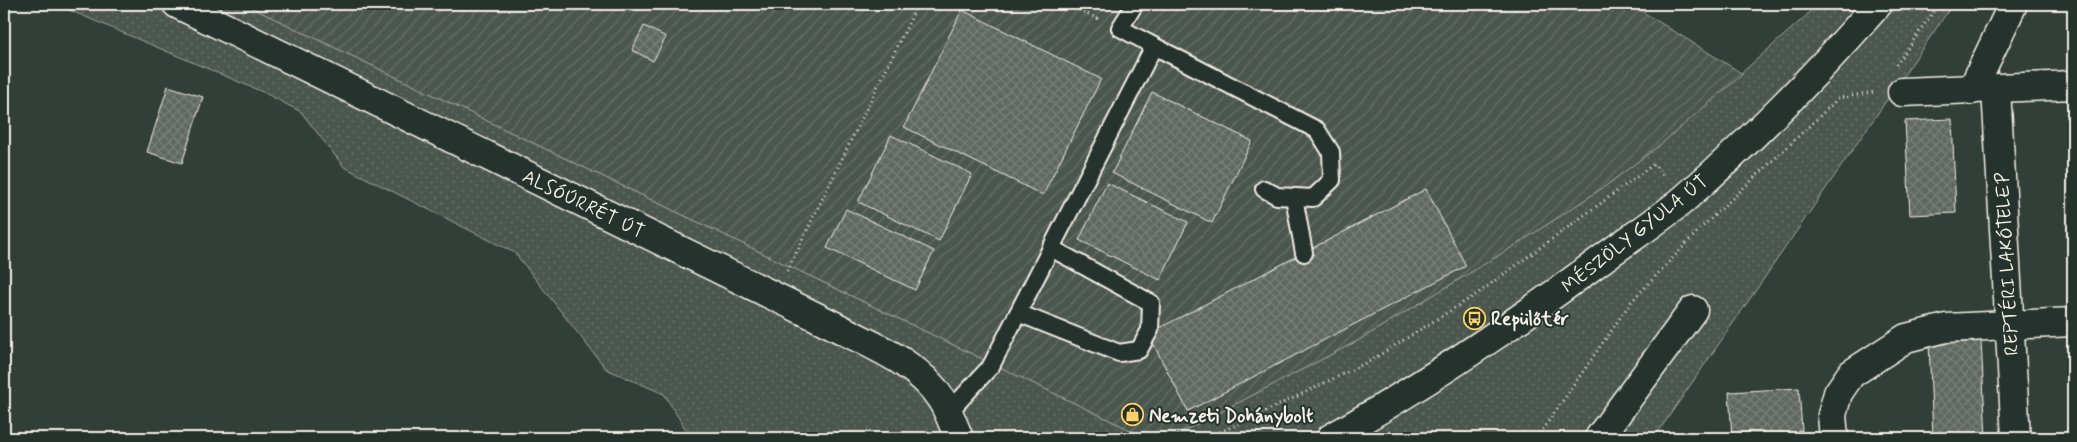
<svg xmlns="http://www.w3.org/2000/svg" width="2077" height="442" font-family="Mynerve,sans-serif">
	<defs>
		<pattern id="grass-dots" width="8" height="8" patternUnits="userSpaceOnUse" patternTransform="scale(1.25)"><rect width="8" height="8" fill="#4c564f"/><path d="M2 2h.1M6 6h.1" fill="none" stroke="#666f68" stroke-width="1.8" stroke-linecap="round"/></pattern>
		<pattern id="garden-furrows" width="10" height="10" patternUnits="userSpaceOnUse" patternTransform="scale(1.25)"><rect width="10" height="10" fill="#4c564f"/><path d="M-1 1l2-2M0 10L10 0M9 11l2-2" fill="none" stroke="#666f68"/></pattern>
		<pattern id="building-cross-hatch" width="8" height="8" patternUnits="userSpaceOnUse" patternTransform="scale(1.25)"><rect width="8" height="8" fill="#5f6861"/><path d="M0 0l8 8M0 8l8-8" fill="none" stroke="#777e78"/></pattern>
	</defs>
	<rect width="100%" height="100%" fill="#323e38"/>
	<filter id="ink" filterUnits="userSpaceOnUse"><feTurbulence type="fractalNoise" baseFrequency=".02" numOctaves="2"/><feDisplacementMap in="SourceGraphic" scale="10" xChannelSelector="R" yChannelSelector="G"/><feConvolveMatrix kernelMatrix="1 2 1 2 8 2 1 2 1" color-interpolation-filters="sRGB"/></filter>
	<g filter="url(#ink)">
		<g fill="url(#grass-dots)" stroke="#a0a49c">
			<polygon points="55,4 244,4 1147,438 691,438 664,394 606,369 515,253 344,167 301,112 265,93"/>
			<polygon points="1815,4 1953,4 1654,438 1170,438 1359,340 1519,243 1604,187 1661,144 1807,15"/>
		</g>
		<polygon fill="url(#garden-furrows)" stroke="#a0a49c" points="244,4 1630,4 1743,74 1661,144 1604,187 1519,243 1359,340 1170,438 1147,438"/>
		<g fill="url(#building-cross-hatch)" stroke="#f4f1e8">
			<polygon points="962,10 1101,79 1043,195 904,127"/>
			<polygon points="644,26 666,37 653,61 632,50"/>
			<polygon points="168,86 203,97 182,163 147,152"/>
			<polygon points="1152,92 1252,141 1212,223 1112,173"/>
			<polygon points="1952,119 1956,213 1910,215 1905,121"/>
			<polygon points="891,135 972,174 939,241 858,202"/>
			<polygon points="1107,183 1188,222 1160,280 1079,240"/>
			<polygon points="1426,189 1466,266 1188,411 1148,334"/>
			<polygon points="846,209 934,251 915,290 827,248"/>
			<polygon points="1981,341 1986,438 1933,438 1929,343"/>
			<polygon points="1799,388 1802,431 1798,430 1798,438 1732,437 1729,392"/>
		</g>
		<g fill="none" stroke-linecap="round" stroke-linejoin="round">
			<defs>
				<g id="service">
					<polyline points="1154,46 1317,130 1331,152 1332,180 1313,198 1277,196 1264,189"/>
					<polyline points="1294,197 1304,253"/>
					<polyline points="1018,313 1119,353 1139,350 1150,330 1151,303 1051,248"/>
					<polyline points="948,413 991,366 1154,46 1120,28 1135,4"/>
				</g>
				<g id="minor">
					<polyline points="1996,89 2016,438"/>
					<polyline points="1972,90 2013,4"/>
					<polyline points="1902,92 2073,85"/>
					<polyline points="1599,438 1693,310"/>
					<polyline points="1834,438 1832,415 1838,393 1851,374 1906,338 1946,328 2073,322"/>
				</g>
				<path id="tertiary" d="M177,4l656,321c37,20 85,37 108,74 8,12 12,26 18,39"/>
				<path id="primary" d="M1331,438c95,-54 184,-114 271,-179 27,-20 56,-38 82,-60 69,-60 134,-126 194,-195"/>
			</defs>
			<use href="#service" stroke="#f4f1e8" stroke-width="20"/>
			<use href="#minor" stroke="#f4f1e8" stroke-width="31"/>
			<use href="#tertiary" stroke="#f4f1e8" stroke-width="31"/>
			<use href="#primary" stroke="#f4f1e8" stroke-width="31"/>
			<g stroke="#f4f1e8" stroke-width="3" stroke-dasharray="1 4" stroke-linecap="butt">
				<polyline points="1065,4 1099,19"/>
				<polyline points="1896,65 1939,4"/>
				<polyline points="787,271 918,4"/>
				<polyline points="1206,438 1248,420 1370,361 1477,294 1654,164 1665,178"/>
				<polyline points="1537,438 1631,302 1701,228 1839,98 1874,92"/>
			</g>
			<use href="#service" stroke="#26332d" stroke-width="16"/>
			<use href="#minor" stroke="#26332d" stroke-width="28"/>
			<use href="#tertiary" stroke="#26332d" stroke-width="28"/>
			<use href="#primary" stroke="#26332d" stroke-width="28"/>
		</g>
	</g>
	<defs>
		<symbol id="bus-ring" viewBox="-11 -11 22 22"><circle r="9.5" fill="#26332d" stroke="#ffd166" stroke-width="1.5"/><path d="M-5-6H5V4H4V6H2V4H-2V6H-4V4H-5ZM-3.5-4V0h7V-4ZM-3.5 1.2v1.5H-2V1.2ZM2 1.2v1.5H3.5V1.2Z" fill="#ffd166"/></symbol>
		<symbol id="shop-ring" viewBox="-11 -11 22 22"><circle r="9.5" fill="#26332d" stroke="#ffd166" stroke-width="1.5"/><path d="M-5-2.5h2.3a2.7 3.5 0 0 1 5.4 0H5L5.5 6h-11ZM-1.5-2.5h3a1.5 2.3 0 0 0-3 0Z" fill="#ffd166"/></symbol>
	</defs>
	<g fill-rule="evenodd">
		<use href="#bus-ring" x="1462" y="306" width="25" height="25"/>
		<use href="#shop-ring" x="1120" y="402" width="25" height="25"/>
	</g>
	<g text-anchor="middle" stroke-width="4" stroke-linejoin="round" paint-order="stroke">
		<g font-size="19" fill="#f4f1e8" stroke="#26332d">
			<text transform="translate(584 203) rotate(26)" y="7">ALSÓÚRRÉT ÚT</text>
			<text transform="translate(1634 233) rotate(-38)" y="7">MÉSZÖLY GYULA ÚT</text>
			<text transform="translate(2006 264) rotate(-93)" y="7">REPTÉRI LAKÓTELEP</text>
		</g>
		<g font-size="19" font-weight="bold" fill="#f4f1e8" stroke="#26332d" text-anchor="start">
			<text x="1491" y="325">Repülőtér</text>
			<text x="1149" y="422">Nemzeti Dohánybolt</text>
		</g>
	</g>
	<rect width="2077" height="442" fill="none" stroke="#26332d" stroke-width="20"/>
	<rect x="10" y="10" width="2057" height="422" fill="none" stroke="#f4f1e8" stroke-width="2" filter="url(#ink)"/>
</svg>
